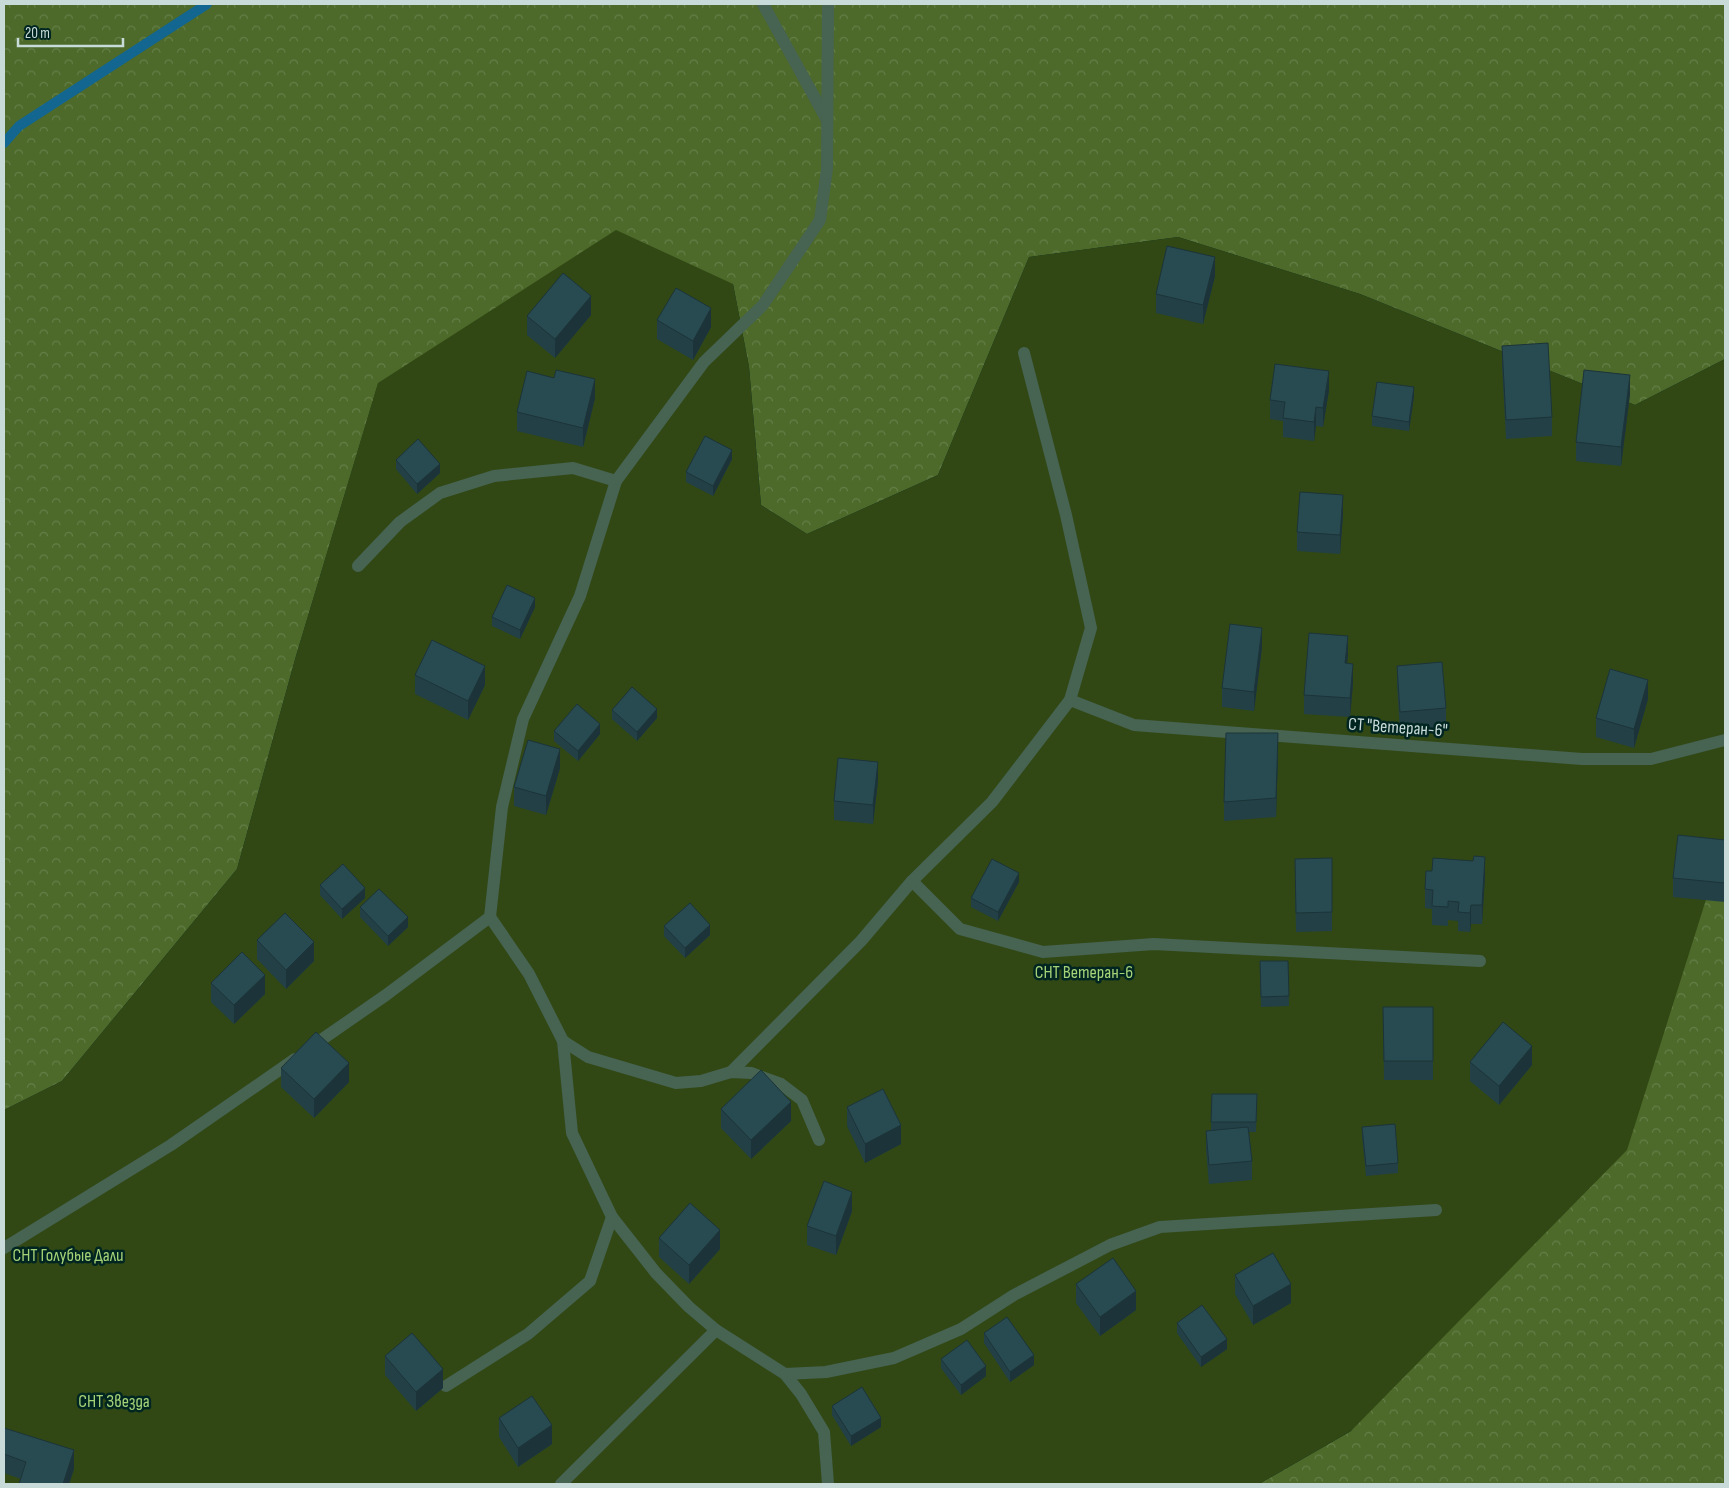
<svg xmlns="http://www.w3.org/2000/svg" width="1729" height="1488" font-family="'Sofia Sans Condensed',sans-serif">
	<defs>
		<pattern id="forest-crowns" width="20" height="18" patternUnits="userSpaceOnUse" patternTransform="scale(1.25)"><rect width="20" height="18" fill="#4d6a2a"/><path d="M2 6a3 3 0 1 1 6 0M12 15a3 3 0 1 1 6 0" fill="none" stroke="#657f48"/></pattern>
	</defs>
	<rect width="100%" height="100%" fill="#0b302b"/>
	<g fill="url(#forest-crowns)">
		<polygon points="4,4 1725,4 1725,359 1635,405 1360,294 1178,237 1029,257 938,475 807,534 761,505 749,367 733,284 378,384 296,656 237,869 62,1081 4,1110"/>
		<polygon points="1725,874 1725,1484 1259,1484 1351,1431 1710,887"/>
	</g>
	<polygon fill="#314815" points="616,230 733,284 749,367 761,505 807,534 938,475 1029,257 1178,237 1360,294 1635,405 1725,359 1725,874 1710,887 1627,1150 1351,1431 1259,1484 4,1484 4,1110 62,1081 237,869 296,656 378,383"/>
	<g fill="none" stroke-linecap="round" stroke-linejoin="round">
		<polyline stroke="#13668f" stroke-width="10" points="4,143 19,126 207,4"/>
		<g stroke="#476352" stroke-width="12">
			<polyline points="763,4 827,120"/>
			<polyline points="358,566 400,522 440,493 494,476 573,468 616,481"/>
			<polyline points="1070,700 1134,725 1582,759 1651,759 1725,740"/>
			<polyline points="912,881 960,929 1043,952 1154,944 1480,961"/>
			<polyline points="490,917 529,974 563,1041 572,1133 612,1217 656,1273 689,1307 716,1330 785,1374 801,1394 824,1432 828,1484"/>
			<polyline points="563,1041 588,1057 676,1083 701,1081 731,1072 751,1073 781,1084 802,1100 819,1140"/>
			<polyline points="311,1047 386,995 490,917 502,807 523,719 580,596 616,481 704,362 763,305 820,220 827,169 828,4"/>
			<polyline points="731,1072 861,941 912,881 992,802 1070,700 1091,628 1066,515 1024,353"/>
			<polyline points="4,1248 171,1145 295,1059"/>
			<polyline points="785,1374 826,1372 894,1358 961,1329 1014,1295 1110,1245 1160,1227 1436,1210"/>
			<polyline points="446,1386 528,1334 590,1281 612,1217"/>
			<polyline points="561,1484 716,1330"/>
		</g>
	</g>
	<g fill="#224046">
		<polygon points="1215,276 1203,324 1156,313 1156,294"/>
		<polygon points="591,315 555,358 527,335 527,316"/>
		<polygon points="657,320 711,327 693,360 657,339"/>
		<polygon points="1502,346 1552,417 1552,436 1506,439 1502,365"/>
		<polygon points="1329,390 1323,427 1316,426 1314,441 1283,437 1283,421 1270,419 1270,400"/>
		<polygon points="1630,394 1621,466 1576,461 1576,442"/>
		<polygon points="1414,396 1409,431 1372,426 1372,416"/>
		<polygon points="595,398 583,447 517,431 517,412"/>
		<polygon points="732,459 713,496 686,482 686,472"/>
		<polygon points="396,460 440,473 417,494 396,469"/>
		<polygon points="1343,514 1340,554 1297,551 1297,532"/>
		<polygon points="535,607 520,639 492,626 492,617"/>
		<polygon points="1262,647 1254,711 1222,707 1222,688"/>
		<polygon points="1348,655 1347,663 1353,683 1350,717 1304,714 1304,695"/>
		<polygon points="1397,666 1446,708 1446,727 1400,731 1397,684"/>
		<polygon points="415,675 485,685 468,720 415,694"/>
		<polygon points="1648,699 1634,748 1596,737 1596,718"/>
		<polygon points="612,710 657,718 637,741 612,719"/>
		<polygon points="554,731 600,734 578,761 554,741"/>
		<polygon points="1278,752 1276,817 1224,821 1224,802"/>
		<polygon points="560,768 546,815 514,806 514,787"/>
		<polygon points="878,781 873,824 834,820 834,801"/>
		<polygon points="1725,840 1725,902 1673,897 1673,878"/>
		<polygon points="1432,871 1485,876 1482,924 1471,924 1470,932 1458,931 1458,921 1448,920 1448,926 1432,925 1432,909 1425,908 1425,889"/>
		<polygon points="1295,878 1332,912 1332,931 1296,932"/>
		<polygon points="1019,882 998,921 971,907 971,898"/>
		<polygon points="320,885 365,898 342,919 320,895"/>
		<polygon points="360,907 408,927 388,946 360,917"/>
		<polygon points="664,926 710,935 685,958 664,936"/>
		<polygon points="257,940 314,961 286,989 257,959"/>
		<polygon points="1260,961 1288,961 1289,1006 1261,1007"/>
		<polygon points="211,983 265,994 234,1024 211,1002"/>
		<polygon points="1383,1007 1433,1007 1433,1080 1384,1080"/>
		<polygon points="1470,1062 1532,1065 1499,1105 1470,1081"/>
		<polygon points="281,1068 349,1082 314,1118 281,1087"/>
		<polygon points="1212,1094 1257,1094 1256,1132 1249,1132 1252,1161 1252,1180 1209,1184 1206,1150 1206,1131 1211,1130"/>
		<polygon points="847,1107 901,1144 865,1163 847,1126"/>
		<polygon points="721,1109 791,1121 751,1159 721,1128"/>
		<polygon points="1362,1127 1398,1163 1398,1173 1366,1176 1362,1136"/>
		<polygon points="852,1211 836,1255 807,1245 807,1226"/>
		<polygon points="659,1238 720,1249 689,1284 659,1257"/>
		<polygon points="1235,1275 1291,1303 1253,1325 1235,1294"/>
		<polygon points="1076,1284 1136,1310 1100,1336 1076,1303"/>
		<polygon points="1177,1323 1227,1349 1201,1367 1177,1333"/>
		<polygon points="984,1333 1034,1365 1010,1382 984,1343"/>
		<polygon points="385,1356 443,1388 416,1411 385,1375"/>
		<polygon points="941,1359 986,1376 961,1395 941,1368"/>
		<polygon points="832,1406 881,1427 851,1446 832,1415"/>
		<polygon points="499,1418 552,1444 518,1467 499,1437"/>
		<polygon points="4,1428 74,1469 69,1484 19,1484 21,1479 4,1473"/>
	</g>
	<g fill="#1c3439">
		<polygon points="1215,257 1215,276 1203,324 1203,305"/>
		<polygon points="591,296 591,315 555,358 555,339"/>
		<polygon points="711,308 711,327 693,360 693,341"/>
		<polygon points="1329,371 1329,390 1323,427 1323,408"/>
		<polygon points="1630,375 1630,394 1621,466 1621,447"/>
		<polygon points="595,379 595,398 583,447 583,428"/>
		<polygon points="1414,387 1414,396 1409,431 1409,422"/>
		<polygon points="1316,407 1316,426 1314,441 1314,422"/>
		<polygon points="732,450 732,459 713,496 713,486"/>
		<polygon points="440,464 440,473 417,494 417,484"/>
		<polygon points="1343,495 1343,514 1340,554 1340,535"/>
		<polygon points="535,598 535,607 520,639 520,630"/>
		<polygon points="1262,628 1262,647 1254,711 1254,692"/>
		<polygon points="1348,636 1348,655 1345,682 1345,663"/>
		<polygon points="1353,664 1353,683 1350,717 1350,698"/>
		<polygon points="485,666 485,685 468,720 468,701"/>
		<polygon points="1648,680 1648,699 1634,748 1634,729"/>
		<polygon points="657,709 657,718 637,741 637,732"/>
		<polygon points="600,724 600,734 578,761 578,751"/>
		<polygon points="1278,733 1278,752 1276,817 1276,798"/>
		<polygon points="560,749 560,768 546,815 546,796"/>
		<polygon points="878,762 878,781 873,824 873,805"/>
		<polygon points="1485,857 1485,876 1482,924 1482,905"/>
		<polygon points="1019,873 1019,882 998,921 998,912"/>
		<polygon points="365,888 365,898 342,919 342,909"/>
		<polygon points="1471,905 1471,924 1470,932 1470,913"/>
		<polygon points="408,917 408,927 388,946 388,936"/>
		<polygon points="710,925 710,935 685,958 685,948"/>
		<polygon points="314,942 314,961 286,989 286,970"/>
		<polygon points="265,975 265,994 234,1024 234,1005"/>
		<polygon points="1532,1046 1532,1065 1499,1105 1499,1086"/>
		<polygon points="349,1063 349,1082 314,1118 314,1099"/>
		<polygon points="791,1102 791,1121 751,1159 751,1140"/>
		<polygon points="901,1125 901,1144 865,1163 865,1144"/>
		<polygon points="852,1192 852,1211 836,1255 836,1236"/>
		<polygon points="720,1230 720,1249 689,1284 689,1265"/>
		<polygon points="1291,1284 1291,1303 1253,1325 1253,1306"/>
		<polygon points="1136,1291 1136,1310 1100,1336 1100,1317"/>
		<polygon points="1227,1339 1227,1349 1201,1367 1201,1357"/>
		<polygon points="1034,1355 1034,1365 1010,1382 1010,1372"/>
		<polygon points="986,1366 986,1376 961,1395 961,1385"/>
		<polygon points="443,1369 443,1388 416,1411 416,1392"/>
		<polygon points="881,1418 881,1427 851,1446 851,1436"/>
		<polygon points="552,1425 552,1444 518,1467 518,1448"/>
		<polygon points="74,1450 74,1469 69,1484 63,1484"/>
	</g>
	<g fill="#284b51" stroke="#1c3439">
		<polygon points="1167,246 1215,257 1203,305 1156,294"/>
		<polygon points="563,273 591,296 555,339 527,316"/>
		<polygon points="676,288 711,308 693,341 657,320"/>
		<polygon points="1548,343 1552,417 1506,420 1502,346"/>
		<polygon points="1275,364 1329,371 1323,408 1316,407 1314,422 1283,418 1285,402 1270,400"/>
		<polygon points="556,370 595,379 583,428 517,412 527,371 554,378"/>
		<polygon points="1584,370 1630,375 1621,447 1576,442"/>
		<polygon points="1377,382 1414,387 1409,422 1372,416"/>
		<polygon points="705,436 732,450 713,486 686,472"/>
		<polygon points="418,439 440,464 417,484 396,460"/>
		<polygon points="1300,492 1343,495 1340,535 1297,532"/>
		<polygon points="507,585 535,598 520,630 492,617"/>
		<polygon points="1230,624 1262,628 1254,692 1222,688"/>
		<polygon points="1309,633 1348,636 1345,663 1353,664 1350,698 1304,695"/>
		<polygon points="432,640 485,666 468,701 415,675"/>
		<polygon points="1442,662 1446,708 1400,712 1397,666"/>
		<polygon points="1610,669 1648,680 1634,729 1596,718"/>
		<polygon points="632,687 657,709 637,732 612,710"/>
		<polygon points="577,704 600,724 578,751 554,731"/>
		<polygon points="1226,733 1278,733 1276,798 1224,802"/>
		<polygon points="528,740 560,749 546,796 514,787"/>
		<polygon points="838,758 878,762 873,805 834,801"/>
		<polygon points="1678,835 1725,840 1725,883 1673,878"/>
		<polygon points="1474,856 1485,857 1482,905 1471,905 1470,913 1458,912 1459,902 1448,901 1448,907 1432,906 1433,890 1425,889 1426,871 1432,871 1433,858 1473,861"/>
		<polygon points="1332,858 1332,912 1296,913 1295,859"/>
		<polygon points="992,859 1019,873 998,912 971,898"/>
		<polygon points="343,864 365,888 342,909 320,885"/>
		<polygon points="379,889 408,917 388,936 360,907"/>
		<polygon points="690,903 710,925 685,948 664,926"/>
		<polygon points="285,913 314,942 286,970 257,940"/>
		<polygon points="242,952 265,975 234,1005 211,983"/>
		<polygon points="1260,961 1288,961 1289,996 1261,997"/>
		<polygon points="1383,1007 1433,1007 1433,1061 1384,1061"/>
		<polygon points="1503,1022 1532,1046 1499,1086 1470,1062"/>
		<polygon points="316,1032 349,1063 314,1099 281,1068"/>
		<polygon points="761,1070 791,1102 751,1140 721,1109"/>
		<polygon points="883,1089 901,1125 865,1144 847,1107"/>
		<polygon points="1212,1094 1257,1094 1256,1122 1211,1122"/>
		<polygon points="1395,1124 1398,1163 1366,1166 1362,1127"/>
		<polygon points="1248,1127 1252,1161 1209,1165 1206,1131"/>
		<polygon points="824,1181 852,1192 836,1236 807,1226"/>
		<polygon points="690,1203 720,1230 689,1265 659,1238"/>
		<polygon points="1273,1253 1291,1284 1253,1306 1235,1275"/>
		<polygon points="1113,1258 1136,1291 1100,1317 1076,1284"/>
		<polygon points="1202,1305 1227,1339 1201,1357 1177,1323"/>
		<polygon points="1007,1317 1034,1355 1010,1372 984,1333"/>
		<polygon points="412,1333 443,1369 416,1392 385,1356"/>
		<polygon points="967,1340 986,1366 961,1385 941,1359"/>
		<polygon points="862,1387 881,1418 851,1436 832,1406"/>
		<polygon points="532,1396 552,1425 518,1448 499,1418"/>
		<polygon points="4,1428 74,1450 63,1484 19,1484 26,1462 4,1454"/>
	</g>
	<g text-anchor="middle" stroke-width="5" stroke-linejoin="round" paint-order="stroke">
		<g font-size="18" fill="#c8dbd8" stroke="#012621">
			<text transform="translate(1398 727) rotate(4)" y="6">СТ "Ветеран-6"</text>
		</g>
		<g font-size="18" fill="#a6d277" stroke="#012621">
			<text x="1084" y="978">СНТ Ветеран-6</text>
			<text x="68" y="1261">СНТ Голубые Дали</text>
			<text x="114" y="1407">СНТ Звезда</text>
		</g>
	</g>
	<rect width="1729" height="1488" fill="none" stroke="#c8dbd8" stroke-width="10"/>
	<path d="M18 38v8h105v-8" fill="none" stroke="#c8dbd8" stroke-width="2.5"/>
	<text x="25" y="38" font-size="15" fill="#c8dbd8" stroke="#012621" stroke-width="4" paint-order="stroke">20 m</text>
</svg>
